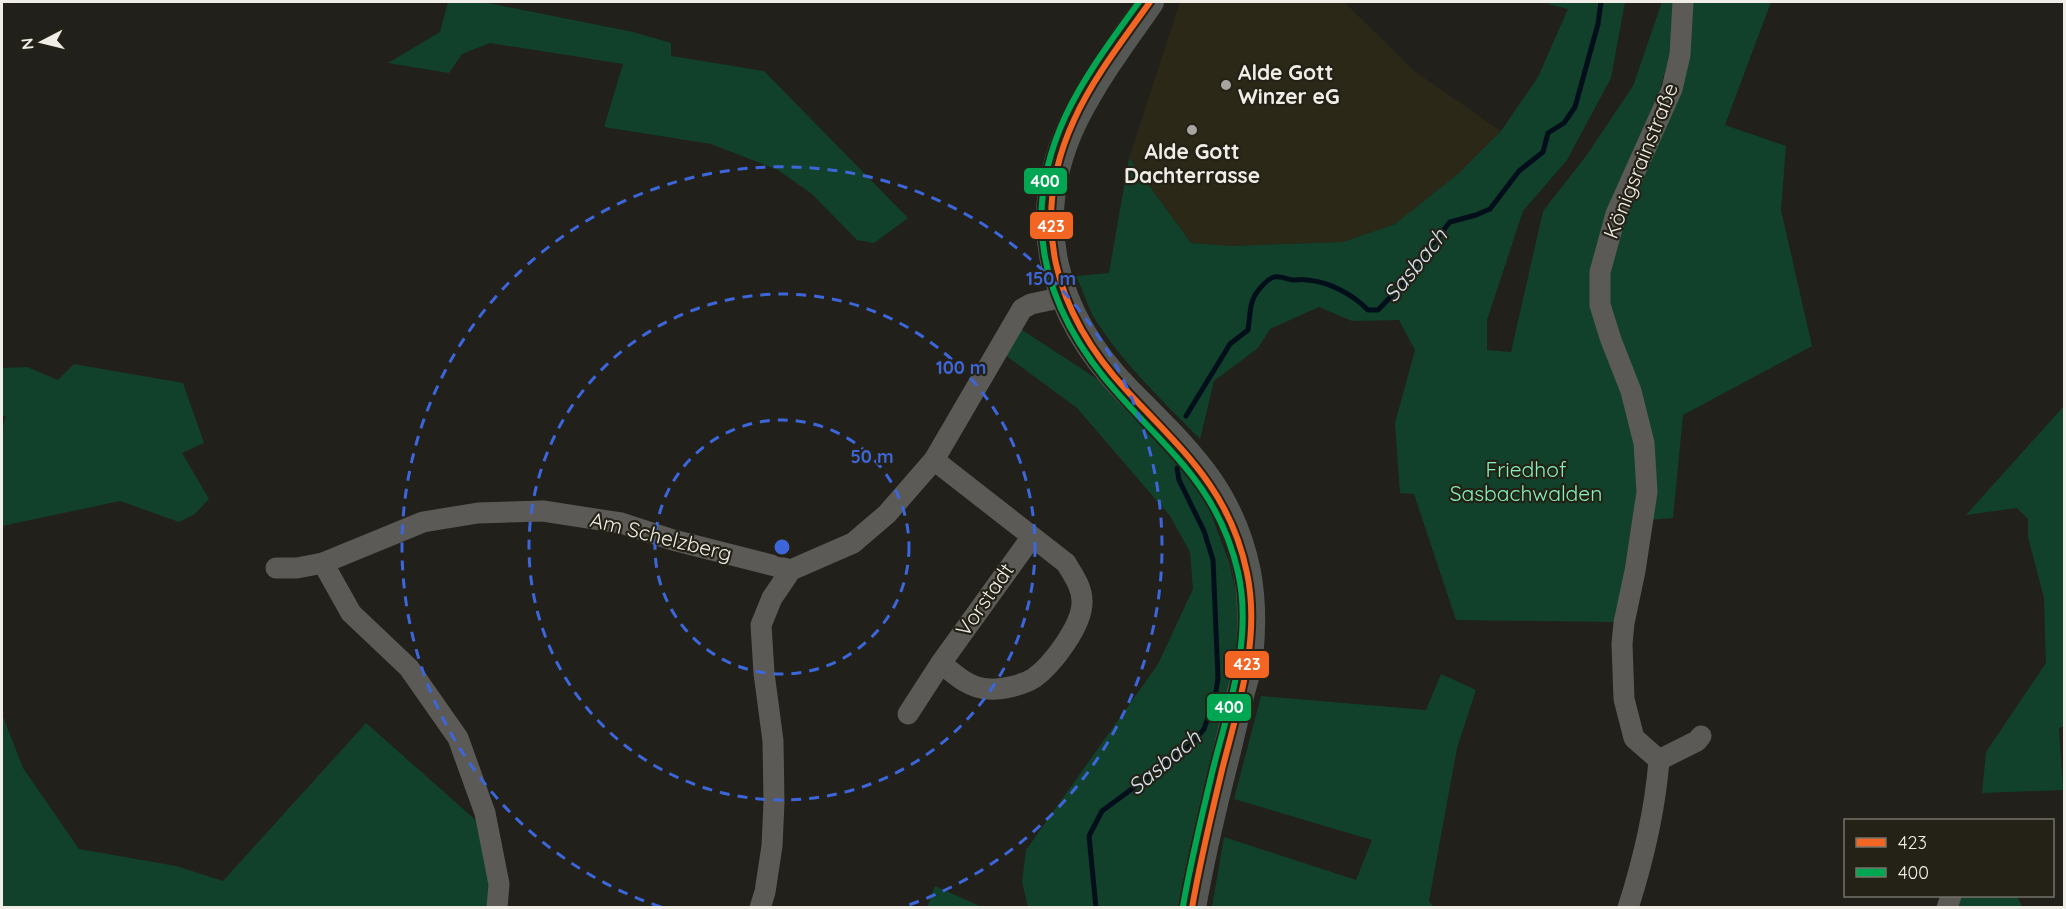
<svg xmlns="http://www.w3.org/2000/svg" width="2066" height="909" font-family="Quicksand,sans-serif">
	<rect width="100%" height="100%" fill="#21201a"/>
	<polygon fill="#2b2818" points="1180,2 1344,2 1414,71 1501,131 1459,173 1395,224 1343,242 1231,246 1191,243 1129,158"/>
	<g fill="#11412b">
		<polygon points="448,2 483,2 633,32 671,43 671,56 764,71 908,218 874,243 857,240 812,194 778,170 711,144 604,127 623,64 490,43 462,54 449,73 388,63 440,32"/>
		<path d="M1549,2h76l-14,76 -44,82 -44,51 -36,109v30l24,2 32,-141 43,-55 47,-70 29,-84h12l-4,53 -16,54 -61,166 41,165 3,50 -21,132 -160,-2 -42,-126 -14,-1 -5,-70 20,-73 -16,-30 -47,1 -33,-14 -49,22 -12,19 -44,33 -14,58c-36,-37 -82,-80 -108,-125 -6,-12 -10,-26 -16,-38l33,-3 20,-115 62,85 40,3 112,-4 52,-18 64,-51 42,-42 37,-54 30,-68 -20,-5z"/>
		<polygon points="1690,2 1771,2 1725,125 1786,146 1781,210 1812,346 1683,415 1673,518 1648,520 1607,293 1611,255 1680,85"/>
		<polygon points="1019,328 1108,386 1166,442 1204,495 1229,562 1241,615 1240,658 1182,907 1028,907 1022,882 1026,850 1158,664 1193,589 1190,552 1170,516 1077,408 1005,355"/>
		<polygon points="74,364 183,383 204,443 182,453 209,499 195,514 179,522 120,501 2,526 2,428 6,416 2,416 2,368 27,367 58,380"/>
		<polygon points="2064,406 2064,726 2059,728 2063,790 1982,793 1986,752 2046,663 2044,598 2028,537 2028,519 2017,508 1966,515"/>
		<polygon points="1441,674 1476,690 1457,748 1429,901 1434,907 1212,907 1224,837 1356,880 1372,840 1234,799 1261,696 1426,710"/>
		<polygon points="2,714 23,768 79,849 176,866 223,881 366,723 479,823 490,883 488,907 2,907"/>
		<polygon points="935,886 982,907 927,907"/>
		<polygon points="1956,896 2017,896 2022,907 1951,908"/>
	</g>
	<g fill="none" stroke-linecap="round" stroke-linejoin="round">
		<g stroke="#030e1b" stroke-width="5">
			<path d="M1186,416l44,-72 18,-14c3,-19 0,-31 16,-46 11,-12 17,-6 29,-4 5,0 9,-1 14,0 23,2 45,14 61,30h10l21,-22 10,-16 41,-50 26,-7 14,-6 29,-38 24,-19 5,-19 16,-10 11,-16 23,-83 3,-22"/>
			<polyline points="1096,908 1089,836 1102,811 1191,745 1204,729 1215,698 1218,678 1213,560 1204,531 1179,480 1177,468"/>
		</g>
		<g stroke="#5b5a56" stroke-width="21">
			<path d="M934,460l132,103c7,12 16,24 16,38 1,24 -30,64 -48,77 -11,7 -32,12 -45,11 -20,-1 -34,-14 -48,-26l90,-125"/>
			<polyline points="323,563 351,613 409,668 458,738 485,813 499,884 497,908"/>
			<polyline points="276,568 297,568 323,563 423,522 478,513 543,511 621,523 673,540 791,570"/>
			<polyline points="908,714 941,663"/>
			<polyline points="1659,760 1634,738 1624,699 1622,644 1624,623 1635,571 1647,492 1644,443 1631,391 1611,340 1600,305 1600,272 1616,214 1672,89 1680,55 1683,2"/>
			<polyline points="1659,760 1697,741 1701,736"/>
			<polyline points="760,908 765,892 772,846 774,802 773,741 764,673 761,625 772,598 791,570 853,543 887,514 934,460 1022,309 1031,304 1064,297"/>
			<path d="M1628,908c16,-50 27,-96 31,-148"/>
			<polyline points="1947,908 1951,896"/>
		</g>
		<path stroke="#555755" stroke-width="28" d="M1150,2c-27,38 -55,76 -76,118 -48,99 -21,195 53,271 57,58 103,97 120,181 5,27 5,59 2,86 -1,11 -5,23 -8,34 -5,21 -10,42 -15,63 -13,51 -25,101 -34,153"/>
		<defs>
			<path id="bus-1" d="M1150,2c-27,38 -57,76 -76,118 -46,100 -20,193 54,272 54,58 102,98 119,181 14,67 -9,133 -25,197 -11,46 -22,91 -30,138"/>
			<path id="bus-2" d="M1139,2c-26,36 -54,73 -73,113 -49,105 -21,199 54,281 53,59 99,94 118,176 15,66 -9,134 -25,197 -11,46 -22,91 -30,137"/>
		</defs>
		<use href="#bus-1" stroke="#242117" stroke-width="10"/>
		<use href="#bus-2" stroke="#242117" stroke-width="10"/>
		<use href="#bus-1" stroke="#f26522" stroke-width="6"/>
		<use href="#bus-2" stroke="#00a651" stroke-width="6"/>
	</g>
	<g fill="none" stroke="#3c66da" stroke-width="3" stroke-dasharray="10 8">
		<circle cx="782" cy="547" r="127"/>
		<circle cx="782" cy="547" r="253"/>
		<path d="M661 907A380 380 0 1 1 903 907"/>
	</g>
	<g fill="#a7a59f" stroke="#242117" stroke-width="2">
		<circle cx="1226" cy="85" r="6"/>
		<circle cx="1192" cy="130" r="6"/>
	</g>
	<g text-anchor="middle" stroke-width="4.5" stroke-linejoin="round" paint-order="stroke">
		<g font-size="21" font-weight="bold" fill="#efede6" stroke="#242117" text-anchor="start">
			<text x="1238" y="80">Alde Gott<tspan x="1238" dy="24">Winzer eG</tspan></text>
			<text x="1192" y="159" text-anchor="middle">Alde Gott<tspan x="1192" dy="24">Dachterrasse</tspan></text>
		</g>
		<g font-size="21" fill="#efede6" stroke="#242117">
			<text transform="translate(1641 161) rotate(-68)" y="7">Königsrainstraße</text>
			<text transform="translate(661 537) rotate(14)" y="7">Am Schelzberg</text>
			<text transform="translate(985 600) rotate(-55)" y="7">Vorstadt</text>
		</g>
		<g font-size="21" fill="#85f1b9" stroke="#242117">
			<text x="1526" y="477">Friedhof<tspan x="1526" dy="24">Sasbachwalden</tspan></text>
		</g>
		<g font-size="22" font-style="italic" fill="#d4e4f2" stroke="#242117">
			<text transform="translate(1415 265) rotate(-51)" y="8">Sasbach</text>
			<text transform="translate(1164 762) rotate(-40)" y="8">Sasbach</text>
		</g>
	</g>
	<circle cx="782" cy="547" r="9" fill="#3c66da" stroke="#242117" stroke-width="3"/>
	<g font-size="18" text-anchor="middle" font-weight="bold" fill="#3c66da" stroke="#242117" stroke-width="4.5" stroke-linejoin="round" paint-order="stroke">
		<text x="1051" y="285">150 m</text>
		<text x="961" y="374">100 m</text>
		<text x="872" y="463">50 m</text>
	</g>
	<g stroke="#242117" stroke-width="2">
		<rect x="1023" y="167" width="45" height="28" rx="6" fill="#00a651"/>
		<rect x="1029" y="211" width="45" height="29" rx="6" fill="#f26522"/>
		<rect x="1224" y="650" width="46" height="29" rx="6" fill="#f26522"/>
		<rect x="1206" y="693" width="46" height="29" rx="6" fill="#00a651"/>
	</g>
	<g font-size="16" text-anchor="middle" font-weight="bold" fill="#fff">
		<text x="1045" y="187">400</text>
		<text x="1051" y="232">423</text>
		<text x="1247" y="670">423</text>
		<text x="1229" y="713">400</text>
	</g>
	<rect width="2066" height="909" fill="none" stroke="#efede6" stroke-width="6"/>
	<rect x="1844" y="819" width="210" height="78" fill="#242117" stroke="#75736a" stroke-width="1.5"/>
	<rect x="1856" y="838" width="30" height="9" fill="#f26522" stroke="#75736a" stroke-width="1.5"/>
	<text x="1898" y="849" font-size="18" fill="#efede6">423</text>
	<rect x="1856" y="868" width="30" height="9" fill="#00a651" stroke="#75736a" stroke-width="1.5"/>
	<text x="1898" y="879" font-size="18" fill="#efede6">400</text>
	<g transform="translate(42 42) rotate(263)" stroke="#242117" stroke-width="4.5" paint-order="stroke">
	<path d="M0-4.5L10 22L0 15L-10 22Z" fill="#efede6"/>
	<text y="-9" font-size="16" font-weight="bold" text-anchor="middle" fill="#efede6">N</text>
	</g>
</svg>
